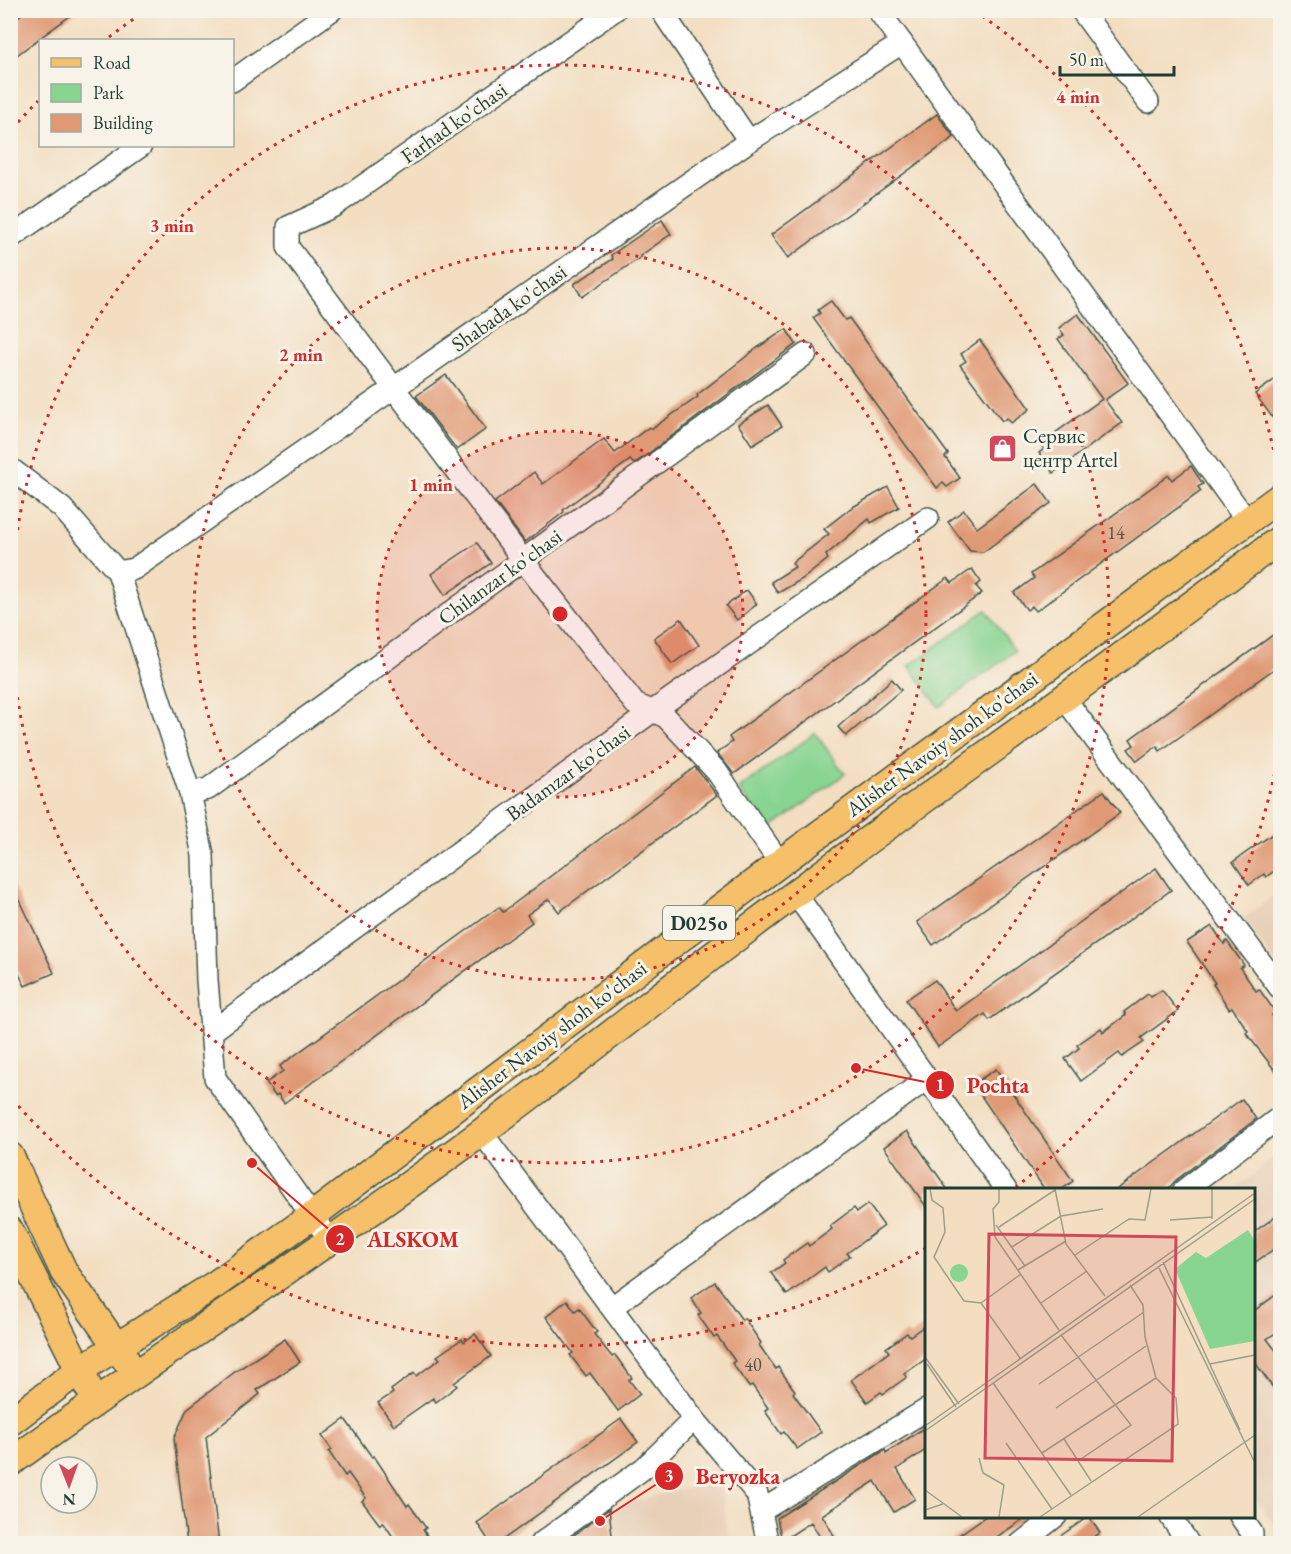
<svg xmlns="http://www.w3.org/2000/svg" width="1291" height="1554" font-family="'EB Garamond',serif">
	<rect width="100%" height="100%" fill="#f7f3e8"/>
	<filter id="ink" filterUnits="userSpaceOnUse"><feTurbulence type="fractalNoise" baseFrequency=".0167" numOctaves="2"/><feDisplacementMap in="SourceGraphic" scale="12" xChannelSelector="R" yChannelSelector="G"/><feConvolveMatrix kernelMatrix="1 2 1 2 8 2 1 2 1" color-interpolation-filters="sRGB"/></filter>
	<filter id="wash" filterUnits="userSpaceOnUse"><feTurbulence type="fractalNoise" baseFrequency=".008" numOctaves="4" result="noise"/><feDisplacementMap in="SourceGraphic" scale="24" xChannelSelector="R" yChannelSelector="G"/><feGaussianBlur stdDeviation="1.35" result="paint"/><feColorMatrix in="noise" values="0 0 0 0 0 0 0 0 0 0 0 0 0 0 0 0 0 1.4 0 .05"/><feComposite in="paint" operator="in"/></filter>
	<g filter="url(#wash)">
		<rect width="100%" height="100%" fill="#f3dec1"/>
		<g fill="#e8cfb7">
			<polygon points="1280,891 1280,970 1243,918"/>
			<polygon points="1280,1153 1280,1534 1254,1497 1254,1190 1234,1190"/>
			<polygon points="720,1480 729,1543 615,1543 610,1507"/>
		</g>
		<g fill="#88d491" stroke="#548862" stroke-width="1.5">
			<polygon points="986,610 1015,651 939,707 909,666"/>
			<polygon points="815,733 845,774 769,830 739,789"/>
		</g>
		<g id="blocks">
			<g fill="#e09975">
				<polygon points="27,10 78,10 10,60 10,23"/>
				<polygon points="937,114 954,137 788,258 771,235"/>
				<polygon points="662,220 671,234 640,256 641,257 582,297 574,284 613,259 611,255"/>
				<polygon points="831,301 845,320 849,318 948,454 945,457 960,478 947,487 943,483 937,488 813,318 820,313 818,310"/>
				<polygon points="1078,314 1128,383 1105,400 1122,423 1053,473 1039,453 1044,449 1040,444 1102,399 1058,339 1064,335 1059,328"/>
				<polygon points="786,329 796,344 634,464 630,460 563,510 564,512 525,542 495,502 534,472 543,484 604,439 615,453 649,427 651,429 698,397 697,395 757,348"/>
				<polygon points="980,340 1030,409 1011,423 1007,418 1002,421 960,365 966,361 961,354"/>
				<polygon points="446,375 486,429 457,450 416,396"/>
				<polygon points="1281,375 1281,429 1255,394"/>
				<polygon points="768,405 782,426 752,445 738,424"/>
				<polygon points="1191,466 1203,484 1198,487 1201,491 1036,611 1032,606 1027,610 1014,593 1034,578 1031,574 1169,475 1172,480"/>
				<polygon points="1037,484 1051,503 983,552 970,551 948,522 964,510 977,528"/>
				<polygon points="888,487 899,507 871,523 869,519 826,555 828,559 804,578 778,593 771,582 795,567 792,563 829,534 824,529 851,508"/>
				<polygon points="477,543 491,563 445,595 431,574"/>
				<polygon points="972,569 981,582 976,586 982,593 734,774 717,753 732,742 729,737 948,578 952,583"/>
				<polygon points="747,590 757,604 737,620 726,606"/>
				<polygon points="681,619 699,645 672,664 654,638"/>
				<polygon points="1281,629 1281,664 1160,751 1157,746 1137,761 1128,749 1134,745 1130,739"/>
				<polygon points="892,679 901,690 846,736 838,727"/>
				<polygon points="695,767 717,795 559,912 549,899 527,915 532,922 284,1103 278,1094 275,1096 266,1083 283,1071 280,1066 499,907 503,912"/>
				<polygon points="1104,791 1120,813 933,945 917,922"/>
				<polygon points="1281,828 1281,866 1266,877 1264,874 1249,885 1233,862"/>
				<polygon points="1156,868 1171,890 989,1020 985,1014 938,1047 906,1000 935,980 956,1011"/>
				<polygon points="10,879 54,973 25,986 10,956"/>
				<polygon points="1212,926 1224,944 1227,941 1244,965 1240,968 1256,991 1259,989 1276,1013 1272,1015 1281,1027 1281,1078 1246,1033 1248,1031 1232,1007 1229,1009 1213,984 1215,983 1187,942"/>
				<polygon points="1162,990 1178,1011 1141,1038 1144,1042 1122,1057 1119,1053 1081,1081 1065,1059 1079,1048 1077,1045 1101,1028 1103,1032 1126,1015 1124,1012 1148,994 1151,997"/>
				<polygon points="996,1069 1073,1181 1061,1190 1045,1190 973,1084"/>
				<polygon points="1242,1099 1256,1119 1176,1180 1167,1190 1116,1190"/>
				<polygon points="907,1131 948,1190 927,1190 927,1208 884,1147"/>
				<polygon points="868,1204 884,1226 847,1253 850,1256 828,1272 825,1267 787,1295 771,1273 785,1263 783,1260 807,1243 809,1246 832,1229 830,1226 854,1208 857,1212"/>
				<polygon points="1281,1213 1281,1244 1254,1263 1254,1232"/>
				<polygon points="715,1282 742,1320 744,1318 761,1343 759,1345 776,1369 778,1367 795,1391 793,1393 821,1432 797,1449 784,1432 781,1434 765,1411 768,1408 752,1385 749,1387 732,1363 735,1361 717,1336 714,1338 698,1315 701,1313 691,1298"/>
				<polygon points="1281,1291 1281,1329 1267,1339 1281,1357 1281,1399 1254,1361 1254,1311"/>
				<polygon points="567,1300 575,1311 579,1308 597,1332 594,1334 612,1357 615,1355 632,1378 629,1380 640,1394 618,1411 590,1373 586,1376 570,1355 573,1353 546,1317"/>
				<polygon points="927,1324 927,1358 904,1374 907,1377 883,1394 881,1392 867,1402 851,1380 889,1352 886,1348 907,1333 910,1336"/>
				<polygon points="475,1334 491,1356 454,1383 457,1386 436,1402 433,1398 394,1425 378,1403 393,1393 391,1390 414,1373 416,1376 440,1359 437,1356 462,1339 464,1342"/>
				<polygon points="285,1339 300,1362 257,1390 260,1394 206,1437 219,1544 187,1544 174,1438 187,1409 236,1371"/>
				<polygon points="345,1419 372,1457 374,1456 407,1506 409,1504 426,1528 423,1530 433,1544 398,1544 383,1522 380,1525 362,1501 366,1498 348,1473 345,1476 329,1452 332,1450 322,1436"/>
				<polygon points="621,1419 638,1442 497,1544 491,1544 477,1523"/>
				<polygon points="927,1426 927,1449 897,1469 915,1499 894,1512 875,1481 822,1515 839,1544 824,1544 811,1522 782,1541 777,1518 885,1450 886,1453"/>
				<polygon points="609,1509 613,1544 571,1544 570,1538"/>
				<polygon points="986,1516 1028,1516 986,1544 946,1544"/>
				<polygon points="1089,1516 1100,1533 1084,1544 1049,1544"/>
			</g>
		</g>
	</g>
	<g filter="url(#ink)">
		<use href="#blocks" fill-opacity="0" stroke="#3f5549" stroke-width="1.5"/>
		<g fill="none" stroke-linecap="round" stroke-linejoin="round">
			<defs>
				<g id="minor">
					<polyline points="615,10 334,206 288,227 288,247 523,560 635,704 666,717 717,772 780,863"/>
					<polyline points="661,10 749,141"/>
					<polyline points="878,10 1247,521"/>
					<polyline points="1081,10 1148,102"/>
					<polyline points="232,81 332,10"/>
					<polyline points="10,238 141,146"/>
					<polyline points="10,468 62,508 118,572 190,793 203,855 207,980 215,1078 312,1216 331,1240"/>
					<polyline points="118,572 134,569 749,141 902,43"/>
					<polyline points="1065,699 1280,988"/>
					<polyline points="190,793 208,789 806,354"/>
					<polyline points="795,893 1006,1190"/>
					<polyline points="211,1032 653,711 928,518"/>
					<polyline points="482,1133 694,1419 757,1494 768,1544"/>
					<polyline points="1184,1190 1280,1117"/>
					<polyline points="612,1307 927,1079"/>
					<polyline points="761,1511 926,1410"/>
					<polyline points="1170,1516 1189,1544"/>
					<polyline points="1240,1516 1252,1533 1252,1544"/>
					<polyline points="540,1544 644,1468 694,1419"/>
					<polyline points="1020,1544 1056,1516"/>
				</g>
				<g id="major">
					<polyline points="10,1156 64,1272 126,1360"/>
					<polyline points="10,1231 88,1387"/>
					<polyline points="10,1422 78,1371 216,1284 312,1216 780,863 1280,497"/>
					<path d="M10,1463c156,-113 318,-217 472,-331 106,-78 208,-161 314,-239 161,-119 325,-234 484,-354"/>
				</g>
			</defs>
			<use href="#minor" stroke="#3f5549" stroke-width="24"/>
			<use href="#major" stroke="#3f5549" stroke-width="30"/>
			<use href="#minor" stroke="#fff" stroke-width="21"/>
			<use href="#major" stroke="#f6c06b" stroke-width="27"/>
		</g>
	</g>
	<circle cx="560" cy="614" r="183" fill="#d62828" fill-opacity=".12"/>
	<g fill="none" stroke="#d62828" stroke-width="3" stroke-dasharray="3 6">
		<circle cx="560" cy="614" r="183"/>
		<circle cx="560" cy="614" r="366"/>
		<circle cx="560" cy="614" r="549"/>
		<path d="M1280 747A732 732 0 0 1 1016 1187M926 1248A732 732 0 0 1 12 1099M12 129A732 732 0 0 1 38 101M109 37A732 732 0 0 1 145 11M975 11A732 732 0 0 1 1280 481"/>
	</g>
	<defs>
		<symbol id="shop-square" viewBox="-11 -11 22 22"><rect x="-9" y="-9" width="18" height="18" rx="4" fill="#d1495b" stroke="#f7f3e8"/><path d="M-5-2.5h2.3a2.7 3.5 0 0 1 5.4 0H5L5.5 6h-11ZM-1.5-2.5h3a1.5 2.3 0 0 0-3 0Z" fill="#fff"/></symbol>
	</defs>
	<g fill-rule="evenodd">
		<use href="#shop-square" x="986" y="432" width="33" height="33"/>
	</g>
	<g text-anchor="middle" stroke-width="6" stroke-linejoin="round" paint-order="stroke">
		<g font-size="18" fill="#4f5444">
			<text x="1116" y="539">14</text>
			<text x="753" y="1371">40</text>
		</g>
		<rect fill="#f7f3e8" stroke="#60746a" stroke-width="1.5" x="663" y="906" width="72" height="34" rx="4.5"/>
		<g font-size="20" font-weight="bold" fill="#1f3d34">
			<text x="699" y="930">D025o</text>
		</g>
		<g font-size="21" fill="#1f3d34" stroke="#f7f3e8">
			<text transform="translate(454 123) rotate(-35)" y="7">Farhad ko'chasi</text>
			<text transform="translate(509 308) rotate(-35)" y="7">Shabada ko'chasi</text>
			<text transform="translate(500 577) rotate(-36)" y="7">Chilanzar ko'chasi</text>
			<text transform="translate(942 744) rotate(-36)" y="7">Alisher Navoiy shoh ko'chasi</text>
			<text transform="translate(568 773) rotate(-36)" y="7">Badamzar ko'chasi</text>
			<text transform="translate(552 1035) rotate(-37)" y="7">Alisher Navoiy shoh ko'chasi</text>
		</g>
		<g font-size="21" fill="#1f3d34" stroke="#f7f3e8" text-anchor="start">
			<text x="1023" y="443">Сервис<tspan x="1023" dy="24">центр Artel</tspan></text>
		</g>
	</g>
	<g transform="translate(925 1188)">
		<rect width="330" height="330" fill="#f3dec1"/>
		<path d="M323,42l7,11v100l-45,8 -35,-80 21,-17 10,6zM25 85a9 9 0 1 1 18 0a9 9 0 1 1-18 0Z" fill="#88d491"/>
		<path fill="none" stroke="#9e9e89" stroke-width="1.5" d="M5,1l2,11 11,8 2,24 -11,25 30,44 17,2 39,55M74,1v13l-6,7 2,28 64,93M130,1l11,55 39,52M287,1v30M245,32l42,-3M71,37l29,41M74,39l56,-37M87,59l49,-31 42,-7M150,67l54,-36 16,1 6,-31M238,74l77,168M233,78l97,197M93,82l48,-29M56,115l40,-29M116,115l46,-32M136,147l70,90 -53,36M0,169l34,47M2,176l29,43M285,176l45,-9M68,195l78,112M114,196l105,-72M131,220l90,-62M0,238l330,-233M0,243l330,-232M139,251l27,42M81,255l46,66M117,265l114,-75M54,270l4,15 21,12 -5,32M0,302l37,27M0,322l18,-6M115,329l138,-93 -2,-26 -20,-20 -11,-41 -2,-32 -13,-20M213,329l117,-82"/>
		<path fill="#d1495b" fill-opacity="0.15" stroke="#d1495b" stroke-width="3" d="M64,46l187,3 -4,224 -187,-3z"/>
		<rect width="330" height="330" fill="none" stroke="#1f3d34" stroke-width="3"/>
	</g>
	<circle cx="560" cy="614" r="9" fill="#d62828" stroke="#f7f3e8" stroke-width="3"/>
	<g font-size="18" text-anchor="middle" font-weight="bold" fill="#d62828" stroke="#f7f3e8" stroke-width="6" stroke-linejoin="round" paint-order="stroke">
		<text x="1078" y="103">4 min</text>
		<text x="172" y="232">3 min</text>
		<text x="301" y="361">2 min</text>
		<text x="431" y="491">1 min</text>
	</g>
	<path fill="none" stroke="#d62828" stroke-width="2" d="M856 1068L940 1085M252 1163L340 1239M600 1521L669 1476"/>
	<g fill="#d62828" stroke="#f7f3e8" stroke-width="2">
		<circle cx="856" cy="1068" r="6"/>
		<circle cx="252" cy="1163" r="6"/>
		<circle cx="600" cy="1521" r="6"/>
		<circle cx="940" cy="1085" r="15"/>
		<circle cx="340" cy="1239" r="15"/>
		<circle cx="669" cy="1476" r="15"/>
	</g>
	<g font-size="18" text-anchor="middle" font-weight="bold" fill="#fff">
		<text x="940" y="1091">1</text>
		<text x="340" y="1245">2</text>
		<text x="669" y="1482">3</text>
	</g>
	<g font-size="22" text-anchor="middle" font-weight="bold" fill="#d62828" stroke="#f7f3e8" stroke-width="6" stroke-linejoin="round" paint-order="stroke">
		<text x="998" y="1093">Pochta</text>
		<text x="413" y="1247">ALSKOM</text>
		<text x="738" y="1484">Beryozka</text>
	</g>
	<rect width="1291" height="1554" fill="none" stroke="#f7f3e8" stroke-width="36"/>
	<rect x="39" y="39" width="195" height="108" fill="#f7f3e8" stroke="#a1aaa0" stroke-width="1.5"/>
	<rect x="51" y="58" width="30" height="9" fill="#f6c06b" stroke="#a1aaa0" stroke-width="1.5"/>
	<text x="93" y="69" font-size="18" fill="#1f3d34">Road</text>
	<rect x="51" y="84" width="30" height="18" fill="#88d491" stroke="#a1aaa0" stroke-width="1.5"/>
	<text x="93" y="99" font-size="18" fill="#1f3d34">Park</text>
	<rect x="51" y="114" width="30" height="18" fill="#e09975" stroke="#a1aaa0" stroke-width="1.5"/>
	<text x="93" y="129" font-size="18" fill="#1f3d34">Building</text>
	<g transform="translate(69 1485) rotate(179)"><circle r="28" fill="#f7f3e8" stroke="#a1aaa0" stroke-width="1.5"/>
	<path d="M0-4.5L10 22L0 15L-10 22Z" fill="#d1495b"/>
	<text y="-9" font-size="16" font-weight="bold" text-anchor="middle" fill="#1f3d34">N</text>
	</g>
	<path d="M1060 66v9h114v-9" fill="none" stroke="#1f3d34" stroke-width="3"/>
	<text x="1069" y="66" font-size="18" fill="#1f3d34" stroke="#f7f3e8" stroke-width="4.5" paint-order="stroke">50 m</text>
</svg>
